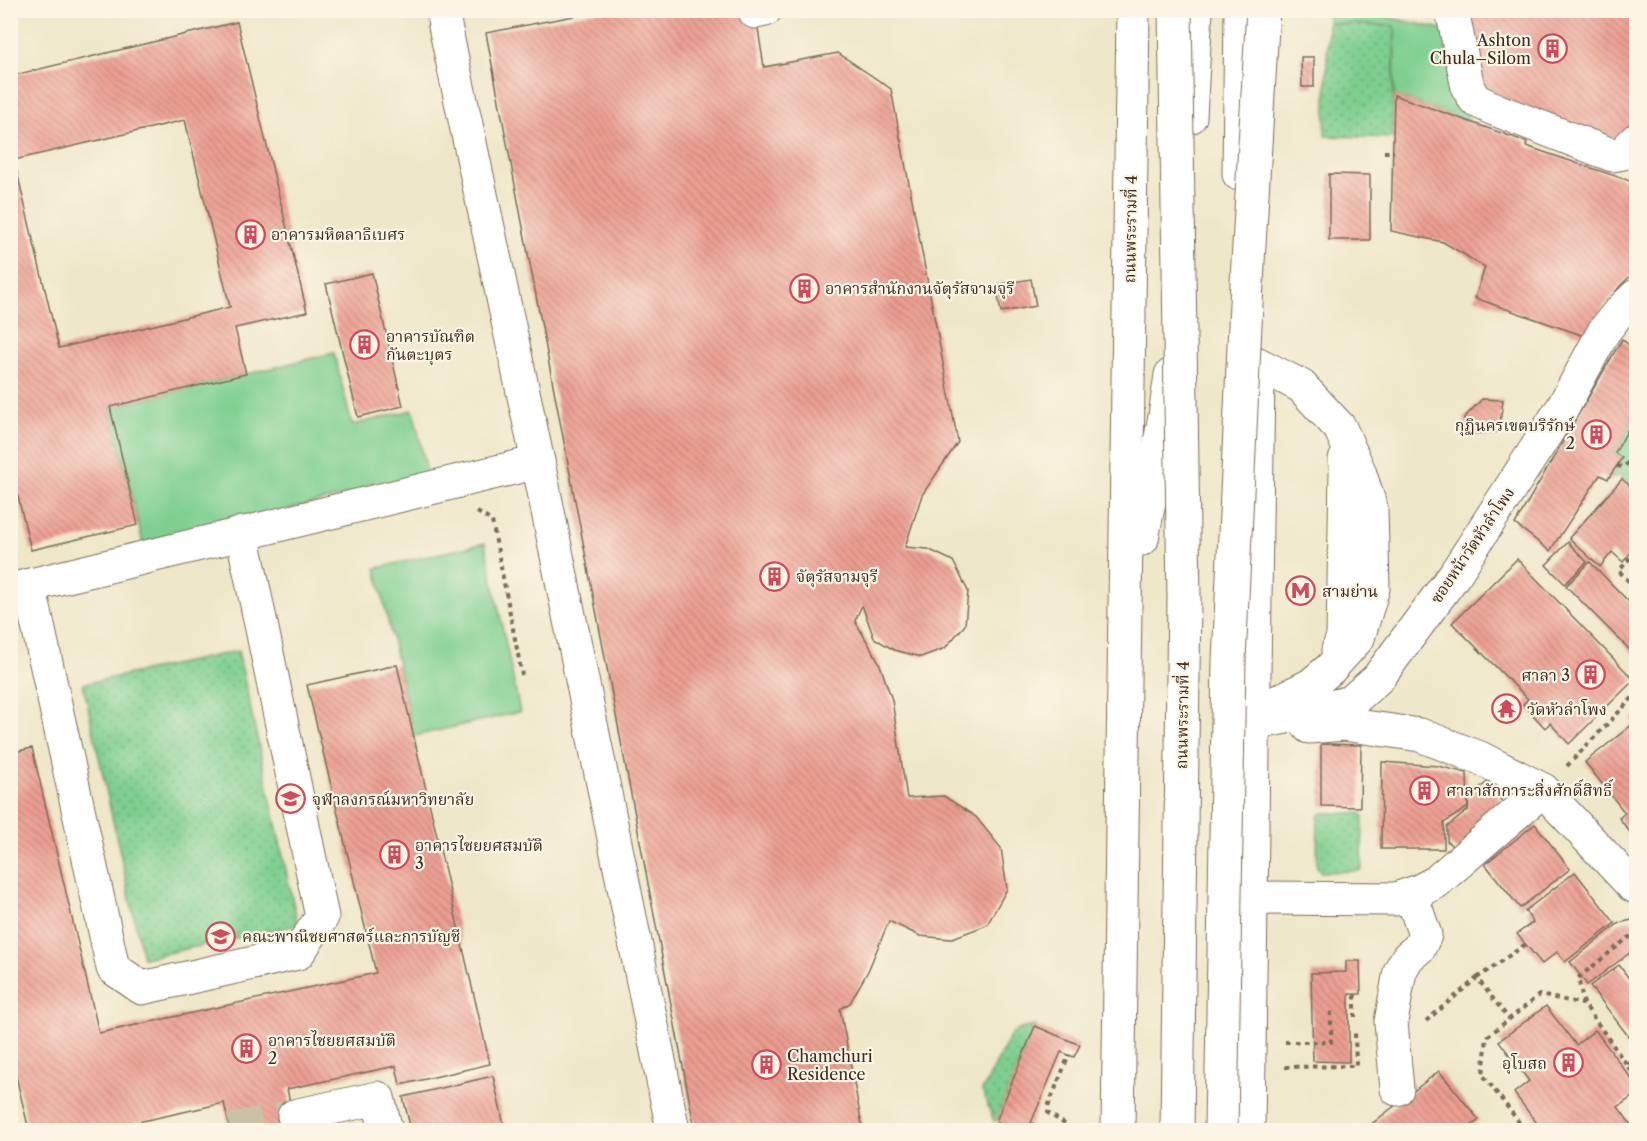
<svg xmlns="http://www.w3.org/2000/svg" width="1647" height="1141" font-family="'Libre Caslon Text','Noto Serif Thai',serif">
	<defs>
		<pattern id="grass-dots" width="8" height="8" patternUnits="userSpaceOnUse" patternTransform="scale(1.5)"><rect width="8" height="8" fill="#7ecf90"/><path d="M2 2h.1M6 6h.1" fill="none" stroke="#68a875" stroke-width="1.8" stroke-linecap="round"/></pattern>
		<pattern id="building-back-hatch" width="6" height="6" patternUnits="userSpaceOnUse" patternTransform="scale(1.5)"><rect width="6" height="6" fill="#ed9f93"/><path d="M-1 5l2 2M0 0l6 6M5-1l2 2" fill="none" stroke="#c18277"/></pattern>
	</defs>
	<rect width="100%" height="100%" fill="#fcf5e5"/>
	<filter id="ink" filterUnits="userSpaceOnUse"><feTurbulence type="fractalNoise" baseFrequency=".0167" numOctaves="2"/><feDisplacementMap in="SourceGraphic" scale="12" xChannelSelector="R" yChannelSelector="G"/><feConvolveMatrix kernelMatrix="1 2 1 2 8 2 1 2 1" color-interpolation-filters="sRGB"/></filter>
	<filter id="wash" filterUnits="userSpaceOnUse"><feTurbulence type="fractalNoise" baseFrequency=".008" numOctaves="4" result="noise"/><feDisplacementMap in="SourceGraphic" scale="24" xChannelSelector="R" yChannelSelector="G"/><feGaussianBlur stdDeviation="1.35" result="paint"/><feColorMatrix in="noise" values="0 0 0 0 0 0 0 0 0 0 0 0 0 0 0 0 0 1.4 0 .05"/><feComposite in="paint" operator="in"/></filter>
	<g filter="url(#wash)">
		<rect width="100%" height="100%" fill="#eee7c9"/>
		<g fill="url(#grass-dots)" stroke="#5c7c57" stroke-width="1.5">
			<polygon points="1328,23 1395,26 1392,138 1325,136"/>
			<polygon points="238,651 298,925 143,958 83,684"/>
			<polygon points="1322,813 1361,813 1363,816 1362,868 1359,871 1321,872 1317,867 1318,817"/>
			<polygon points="1035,1026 996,1121 994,1121 982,1091 1012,1033 1024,1028"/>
		</g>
		<g fill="#7ecf90" stroke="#5c7c57" stroke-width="1.5">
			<polygon points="1328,11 1377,11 1391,18 1451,31 1469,122 1394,95 1395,26 1328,23"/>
			<polygon points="334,353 352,425 413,410 428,476 143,544 110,407"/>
			<polygon points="1636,415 1636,488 1620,475 1608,479 1622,459 1615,453"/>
			<polygon points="485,543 520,712 414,736 376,568"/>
		</g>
		<g id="blocks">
			<g fill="url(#building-back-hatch)" fill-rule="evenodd">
				<polygon points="605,10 755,10 764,67 838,53 891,89 958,442 922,495 905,547 928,549 953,561 968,591 965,625 945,648 921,657 894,650 874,638 862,605 855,621 879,662 892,700 907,798 944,796 976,817 1001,848 1007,889 987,925 950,939 920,936 889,921 868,971 850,1003 840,1009 863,1130 695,1130 486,33"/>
				<polygon points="1468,10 1636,10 1636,126 1621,141 1468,88"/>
				<path d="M237,22l70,290 -72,16 11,46 -136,33 28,118 -107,25 -21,-86v-388zM185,120l45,187 -171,41 -45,-188z"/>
				<polygon points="1301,57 1314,57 1314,87 1302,87"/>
				<polygon points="1394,95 1527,142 1526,146 1636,183 1636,271 1620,286 1603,308 1587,337 1475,298 1485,267 1443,242 1391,231"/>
				<polygon points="1329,174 1370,175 1370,240 1329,240"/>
				<polygon points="372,273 403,406 358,417 326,284"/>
				<polygon points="1031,279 1036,306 1001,312 996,285"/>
				<polygon points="1622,339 1636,351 1636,415 1615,453 1622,458 1608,479 1600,475 1550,551 1515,524"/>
				<polygon points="1482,399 1503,400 1499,432 1469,434 1464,418"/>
				<polygon points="1622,479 1636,491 1636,546 1623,562 1612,552 1600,567 1569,538"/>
				<polygon points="1568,542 1587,562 1565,584 1546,565"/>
				<polygon points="1517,559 1634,680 1569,744 1550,723 1545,728 1523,704 1528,699 1452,623"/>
				<polygon points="1590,562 1636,609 1636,656 1566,586"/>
				<polygon points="397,665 490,1064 400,1085 396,1066 287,1089 296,1129 289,1130 230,1130 224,1103 120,1126 121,1130 29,1130 10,1052 10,753 32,748 99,1033 376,973 307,685"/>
				<polygon points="1636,715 1636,840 1619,818 1625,813 1585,762 1634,723 1631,719"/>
				<polygon points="1321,744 1361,745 1360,807 1321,806"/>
				<polygon points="1382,762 1438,766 1467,773 1468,807 1444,823 1444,849 1381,849"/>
				<polygon points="1488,782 1508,810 1458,852 1447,841 1447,827 1468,810 1469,795"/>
				<polygon points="1535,824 1570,869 1520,908 1485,864"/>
				<polygon points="1575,872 1615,923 1565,962 1557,952 1542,964 1517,934 1533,922 1525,911"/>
				<polygon points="1636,919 1636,959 1631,952 1587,985 1570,962 1619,923"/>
				<polygon points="1346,961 1360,961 1361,994 1349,994 1349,1062 1313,1061 1311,973 1346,972"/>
				<polygon points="1619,965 1633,984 1636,981 1635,1045 1590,986"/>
				<polygon points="1546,1006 1576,1045 1595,1030 1636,1085 1636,1094 1618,1107 1635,1130 1542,1130 1514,1093 1529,1081 1499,1041"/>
				<polygon points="1035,1026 1080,1045 1074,1057 1061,1052 1028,1130 1019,1130 996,1121"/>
				<polygon points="1439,1071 1479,1120 1466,1130 1364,1130"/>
				<polygon points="493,1076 505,1130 411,1130 403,1097"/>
			</g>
		</g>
	</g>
	<g filter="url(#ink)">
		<use href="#blocks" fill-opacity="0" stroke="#7a6c5a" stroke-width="1.5"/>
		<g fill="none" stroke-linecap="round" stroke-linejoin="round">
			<polyline stroke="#cac1a7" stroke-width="33" stroke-dasharray="33 16" stroke-linecap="butt" points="230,1130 294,1116"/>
			<defs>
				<g id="minor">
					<polyline points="443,10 445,26 538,462 673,1130"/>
					<polyline points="1452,10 1468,88 1475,100 1494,109 1612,155 1623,153 1636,140"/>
					<polyline points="755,12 765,10"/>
					<polyline points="1258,364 1301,386 1340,428 1359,471 1371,508 1373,588 1358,638 1330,669 1311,685 1275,703 1258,708"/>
					<polyline points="29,585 113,968 142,988 298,953 322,917 242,533"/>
					<polyline points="10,590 538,462"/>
					<polyline points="1338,650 1343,637 1346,472 1345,460"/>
					<polyline points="1252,724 1315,711 1351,702 1378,678 1455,574 1563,407 1604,331 1619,312 1636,296"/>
					<polyline points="1309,727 1344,724 1420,735 1480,758 1543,790 1632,885 1636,887"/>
					<polyline points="1250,898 1396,899 1419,891 1436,882 1543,790"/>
					<polyline points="1397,1089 1391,1022 1400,971 1408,957 1419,948 1425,935 1411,894"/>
					<polyline points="294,1116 378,1098 386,1130"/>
				</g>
				<g id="major">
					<polyline points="1190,117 1196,10"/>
					<polyline points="1239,174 1241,10"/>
					<polyline points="1142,539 1165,416 1171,375"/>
					<polyline points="1118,1130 1133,10"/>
					<polyline points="1248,1130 1258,372"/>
				</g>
			</defs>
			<use href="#minor" stroke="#7a6c5a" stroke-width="35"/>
			<use href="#major" stroke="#7a6c5a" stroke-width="35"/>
			<g stroke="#7a6c5a" stroke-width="4" stroke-dasharray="4.5 4.5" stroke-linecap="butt">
				<polyline points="1384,152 1394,152"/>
				<polyline points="1617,466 1623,467 1636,456"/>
				<polyline points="477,512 492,521 522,675"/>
				<polyline points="1636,551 1619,571 1636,589"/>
				<polyline points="1567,766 1636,694"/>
				<polyline points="1477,978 1526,944"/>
				<polyline points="1355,995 1355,1017"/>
				<polyline points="1584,1004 1578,978 1629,937 1636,939"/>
				<polyline points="1426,1021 1477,978 1509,1019"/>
				<polyline points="1285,1042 1331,1042 1331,1010"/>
				<polyline points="1627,1064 1636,1056"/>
				<polyline points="1285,1067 1356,1066 1355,1033"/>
				<polyline points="1031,1124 1042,1130"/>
				<polyline points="1065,1124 1048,1113 1049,1104 1069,1055"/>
				<polyline points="1525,1130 1483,1075 1487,1037 1539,995 1584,1004 1636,1078"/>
			</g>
			<use href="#minor" stroke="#fff" stroke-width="33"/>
			<use href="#major" stroke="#fff" stroke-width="33"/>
			<defs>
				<g id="major-bridge">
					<polyline points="1175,10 1184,598 1177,1130"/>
					<polyline points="1221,1130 1229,661 1248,262 1263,10"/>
				</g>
			</defs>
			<use href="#major-bridge" stroke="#7a6c5a" stroke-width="35" stroke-linecap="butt"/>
			<use href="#major-bridge" stroke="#fff" stroke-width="33"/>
		</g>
	</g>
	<defs>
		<symbol id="building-ring" viewBox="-11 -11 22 22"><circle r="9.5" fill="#fcf5e5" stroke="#d1495b" stroke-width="1.5"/><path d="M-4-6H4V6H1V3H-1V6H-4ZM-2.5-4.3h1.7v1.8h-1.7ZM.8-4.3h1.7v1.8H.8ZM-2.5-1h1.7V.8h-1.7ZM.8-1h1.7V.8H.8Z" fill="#d1495b"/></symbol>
		<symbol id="metro-ring" viewBox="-11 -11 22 22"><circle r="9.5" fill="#fcf5e5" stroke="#d1495b" stroke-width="1.5"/><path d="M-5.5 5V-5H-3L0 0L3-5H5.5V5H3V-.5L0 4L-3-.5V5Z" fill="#d1495b"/></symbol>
		<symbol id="temple-ring" viewBox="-11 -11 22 22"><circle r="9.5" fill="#fcf5e5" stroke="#d1495b" stroke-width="1.5"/><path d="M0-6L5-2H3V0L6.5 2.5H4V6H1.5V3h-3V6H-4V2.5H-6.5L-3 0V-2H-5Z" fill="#d1495b"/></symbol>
		<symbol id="university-ring" viewBox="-11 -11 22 22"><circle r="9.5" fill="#fcf5e5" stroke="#d1495b" stroke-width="1.5"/><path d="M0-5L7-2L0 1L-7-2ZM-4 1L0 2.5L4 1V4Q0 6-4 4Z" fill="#d1495b"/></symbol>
	</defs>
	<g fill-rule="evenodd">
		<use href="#building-ring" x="1536" y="32" width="33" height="33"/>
		<use href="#building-ring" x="234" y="218" width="33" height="33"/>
		<use href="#building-ring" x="788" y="272" width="33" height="33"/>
		<use href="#building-ring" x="348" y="328" width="33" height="33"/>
		<use href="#building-ring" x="1580" y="418" width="33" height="33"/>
		<use href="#building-ring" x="758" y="560" width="33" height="33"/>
		<use href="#metro-ring" x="1284" y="574" width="33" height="33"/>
		<use href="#building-ring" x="1574" y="658" width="33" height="33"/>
		<use href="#temple-ring" x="1490" y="692" width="33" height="33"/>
		<use href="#building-ring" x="1408" y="774" width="33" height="33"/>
		<use href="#university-ring" x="274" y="782" width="33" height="33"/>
		<use href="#building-ring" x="378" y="838" width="33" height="33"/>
		<use href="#university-ring" x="204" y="920" width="33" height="33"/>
		<use href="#building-ring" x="230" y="1032" width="33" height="33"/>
		<use href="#building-ring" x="1552" y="1046" width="33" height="33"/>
		<use href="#building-ring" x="750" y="1048" width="33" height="33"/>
	</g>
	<g text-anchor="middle" stroke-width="4.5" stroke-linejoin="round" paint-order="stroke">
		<g font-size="16" fill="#3b2a1e" stroke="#fcf5e5" text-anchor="start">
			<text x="1531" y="46" text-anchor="end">Ashton<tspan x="1531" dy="18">Chula–Silom</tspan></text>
			<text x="271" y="240">อาคารมหิตลาธิเบศร</text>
			<text x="825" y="294">อาคารสำนักงานจัตุรัสจามจุรี</text>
			<text x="386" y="342">อาคารบัณฑิต<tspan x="386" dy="18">กันตะบุตร</tspan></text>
			<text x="1575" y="431" text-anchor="end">กุฏินครเขตบริรักษ์<tspan x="1575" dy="18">2</tspan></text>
			<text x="796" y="582">จัตุรัสจามจุรี</text>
			<text x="1322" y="597">สามย่าน</text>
			<text x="1570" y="681" text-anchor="end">ศาลา 3</text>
			<text x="1527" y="715">วัดหัวลำโพง</text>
			<text x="1446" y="796">ศาลาสักการะสิ่งศักดิ์สิทธิ์</text>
			<text x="312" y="805">จุฬาลงกรณ์มหาวิทยาลัย</text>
			<text x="415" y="851">อาคารไชยยศสมบัติ<tspan x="415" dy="18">3</tspan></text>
			<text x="242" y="942">คณะพาณิชยศาสตร์และการบัญชี</text>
			<text x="268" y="1046">อาคารไชยยศสมบัติ<tspan x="268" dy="18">2</tspan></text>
			<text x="787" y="1062">Chamchuri<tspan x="787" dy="18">Residence</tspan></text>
			<text x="1547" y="1069" text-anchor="end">อุโบสถ</text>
		</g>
		<g font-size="16" fill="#3b2a1e" stroke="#fcf5e5">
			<text transform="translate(1130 229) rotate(-89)" y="6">ถนนพระรามที่ 4</text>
			<text transform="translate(1472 545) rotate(-56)" y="6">ซอยหน้าวัดหัวลำโพง</text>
			<text transform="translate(1182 715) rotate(-89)" y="6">ถนนพระรามที่ 4</text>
		</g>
	</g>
	<rect width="1647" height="1141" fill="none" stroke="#fcf5e5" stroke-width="36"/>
</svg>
